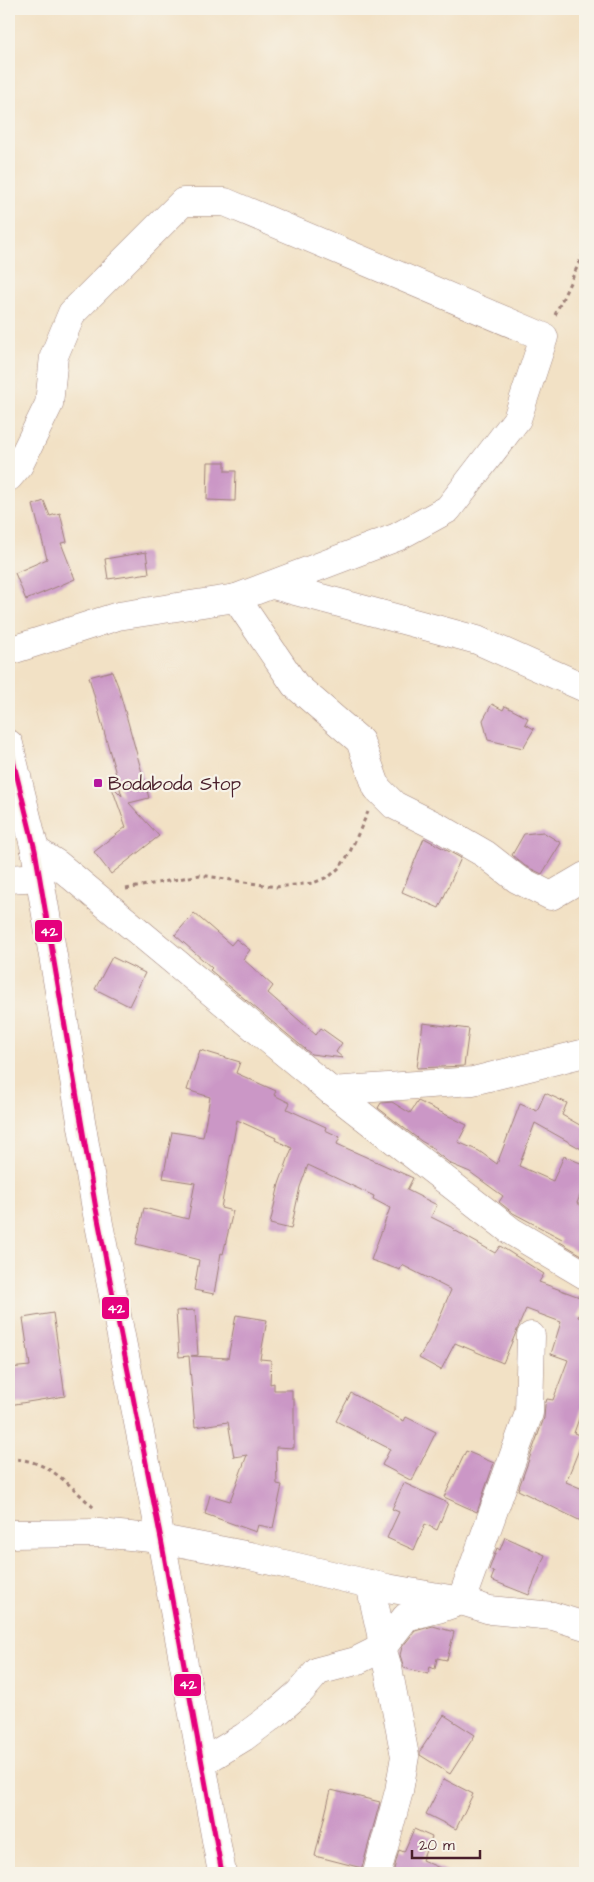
<svg xmlns="http://www.w3.org/2000/svg" width="594" height="1882" font-family="'Architects Daughter',sans-serif">
	<rect width="100%" height="100%" fill="#f7f3e8"/>
	<filter id="ink" filterUnits="userSpaceOnUse"><feTurbulence type="fractalNoise" baseFrequency=".02" numOctaves="2"/><feDisplacementMap in="SourceGraphic" scale="10" xChannelSelector="R" yChannelSelector="G"/><feConvolveMatrix kernelMatrix="1 2 1 2 8 2 1 2 1" color-interpolation-filters="sRGB"/></filter>
	<filter id="wash" filterUnits="userSpaceOnUse"><feTurbulence type="fractalNoise" baseFrequency=".0096" numOctaves="4" result="noise"/><feDisplacementMap in="SourceGraphic" scale="20" xChannelSelector="R" yChannelSelector="G"/><feGaussianBlur stdDeviation="1.12" result="paint"/><feColorMatrix in="noise" values="0 0 0 0 0 0 0 0 0 0 0 0 0 0 0 0 0 1.4 0 .05"/><feComposite in="paint" operator="in"/></filter>
	<g filter="url(#wash)">
		<rect width="100%" height="100%" fill="#f2e1c5"/>
		<g id="blocks">
			<g fill="#cb97c6">
				<polygon points="208,462 225,462 225,471 236,471 235,501 207,500"/>
				<polygon points="44,501 50,516 60,513 67,542 61,543 75,579 26,600 15,573 47,559 33,505"/>
				<polygon points="146,552 149,573 108,579 105,559"/>
				<polygon points="112,671 118,686 149,798 129,803 159,836 111,874 94,852 126,827 111,785 122,796 89,677"/>
				<polygon points="492,704 503,710 505,706 528,718 525,724 534,729 523,748 488,740 483,720"/>
				<polygon points="543,832 561,843 542,874 525,866 512,855 524,834"/>
				<polygon points="424,838 461,858 439,908 402,892"/>
				<polygon points="194,913 231,945 236,939 250,950 243,959 273,986 268,993 316,1035 321,1028 342,1043 336,1052 343,1058 311,1054 234,990 210,970 212,968 175,935"/>
				<polygon points="112,957 145,973 129,1006 95,989"/>
				<polygon points="423,1023 469,1029 464,1066 417,1068"/>
				<polygon points="200,1050 240,1062 236,1073 276,1091 274,1095 290,1103 287,1109 326,1127 325,1130 340,1137 337,1144 413,1178 407,1190 437,1205 431,1217 455,1229 454,1230 495,1253 500,1246 544,1274 539,1282 585,1299 578,1317 585,1319 585,1401 574,1433 584,1437 566,1482 585,1490 585,1523 518,1490 544,1418 545,1405 547,1399 553,1400 568,1360 551,1354 561,1322 526,1309 503,1363 455,1343 441,1370 419,1358 433,1333 451,1290 402,1265 400,1270 371,1260 390,1208 373,1199 374,1196 308,1165 300,1187 291,1229 270,1224 279,1184 292,1148 275,1140 276,1138 237,1120 221,1208 233,1211 223,1254 221,1253 214,1294 194,1290 199,1260 136,1244 144,1208 188,1219 195,1183 163,1178 172,1132 203,1137 210,1097 187,1090"/>
				<polygon points="545,1093 567,1103 562,1115 585,1128 585,1151 535,1123 519,1166 553,1181 564,1156 585,1165 585,1183 577,1203 585,1208 585,1257 560,1242 562,1239 513,1213 499,1202 503,1196 470,1172 451,1164 434,1151 435,1149 421,1141 378,1108 381,1103 392,1102 410,1113 418,1101 467,1125 458,1142 479,1151 497,1164 520,1104 537,1111"/>
				<polygon points="195,1310 198,1355 191,1356 228,1358 236,1315 267,1320 260,1359 271,1360 270,1384 274,1383 274,1390 292,1390 292,1399 294,1399 294,1448 276,1447 277,1484 282,1485 273,1528 258,1525 256,1532 205,1514 210,1495 230,1501 247,1455 234,1457 228,1422 195,1427 189,1356 179,1357 176,1311"/>
				<polygon points="53,1313 65,1396 9,1405 9,1368 30,1366 23,1318"/>
				<polygon points="351,1393 404,1421 406,1417 436,1432 412,1481 382,1465 390,1449 336,1421"/>
				<polygon points="466,1451 494,1463 477,1512 444,1497"/>
				<polygon points="404,1483 448,1503 437,1530 425,1524 414,1550 387,1538 399,1512 392,1509"/>
				<polygon points="505,1537 545,1555 529,1595 491,1580 494,1572 489,1570 497,1548 500,1550"/>
				<polygon points="433,1626 454,1632 447,1660 437,1658 435,1669 430,1667 428,1674 404,1668 400,1655 402,1647 415,1631"/>
				<polygon points="444,1715 475,1735 450,1774 420,1755 420,1751"/>
				<polygon points="444,1779 473,1794 456,1829 426,1814"/>
				<polygon points="331,1790 380,1802 362,1868 315,1856"/>
				<polygon points="414,1829 432,1837 422,1860 451,1873 393,1873 399,1850 404,1852"/>
			</g>
		</g>
	</g>
	<g filter="url(#ink)">
		<use href="#blocks" fill-opacity="0" stroke="#9e8078" stroke-width="1"/>
		<g fill="none" stroke-linecap="round" stroke-linejoin="round">
			<defs>
				<g id="minor">
					<polyline points="9,477 19,465 49,404 54,356 72,313 183,202 225,202 544,337 517,419 448,509 397,537 236,598"/>
					<polyline points="273,585 477,640 585,688"/>
					<polyline points="9,651 118,616 236,598 295,685 360,741 377,788 394,805 440,828 485,854 517,879 551,896 585,876"/>
					<polyline points="9,744 35,850 96,1209 161,1539 222,1873"/>
					<polyline points="35,850 57,864 331,1091 511,1231 585,1275"/>
					<polyline points="9,879 40,877"/>
					<polyline points="331,1091 473,1081 585,1053"/>
					<polyline points="9,1534 99,1533 161,1539 250,1556 387,1588 461,1601 490,1610 553,1616 585,1626"/>
					<polyline points="370,1584 381,1634 382,1648 388,1668 405,1756 399,1791 377,1873"/>
					<polyline points="201,1763 244,1737 276,1713 299,1693 318,1671 356,1661 382,1648 406,1617 438,1609 461,1601 529,1413 531,1336"/>
				</g>
			</defs>
			<use href="#minor" stroke="#9e8078" stroke-width="29"/>
			<g stroke="#9e8078" stroke-width="3" stroke-dasharray="4 4" stroke-linecap="butt">
				<polyline points="555,315 585,250"/>
				<polyline points="126,889 200,875 276,887 313,883 330,876 340,867 349,854 368,812"/>
				<path d="M9,1459c38,-1 59,25 85,49"/>
			</g>
			<use href="#minor" stroke="#fff" stroke-width="28"/>
			<defs>
				<polyline id="bus-1" points="9,744 35,850 96,1209 161,1539 222,1873"/>
			</defs>
			<use href="#bus-1" stroke="#f7f3e8" stroke-width="9"/>
			<use href="#bus-1" stroke="#e5007d" stroke-width="5"/>
		</g>
	</g>
	<rect fill="#b5179e" stroke="#f7f3e8" stroke-width="2" x="93" y="778" width="10" height="10" rx="2.5"/>
	<g text-anchor="middle" stroke-width="4.5" stroke-linejoin="round" paint-order="stroke">
		<g font-size="19" fill="#4a1f2b" stroke="#f7f3e8" text-anchor="start">
			<text x="108" y="790">Bodaboda Stop</text>
		</g>
	</g>
	<g stroke="#f7f3e8" stroke-width="2">
		<rect x="34" y="919" width="29" height="24" rx="5" fill="#e5007d"/>
		<rect x="101" y="1296" width="29" height="24" rx="5" fill="#e5007d"/>
		<rect x="173" y="1673" width="29" height="24" rx="5" fill="#e5007d"/>
	</g>
	<g font-size="14" text-anchor="middle" font-weight="bold" fill="#fff">
		<text x="49" y="936">42</text>
		<text x="116" y="1313">42</text>
		<text x="188" y="1689">42</text>
	</g>
	<rect width="594" height="1882" fill="none" stroke="#f7f3e8" stroke-width="30"/>
	<path d="M412 1850v8h68v-8" fill="none" stroke="#4a1f2b" stroke-width="2.5"/>
	<text x="419" y="1850" font-size="15" fill="#4a1f2b" stroke="#f7f3e8" stroke-width="4" paint-order="stroke">20 m</text>
</svg>
